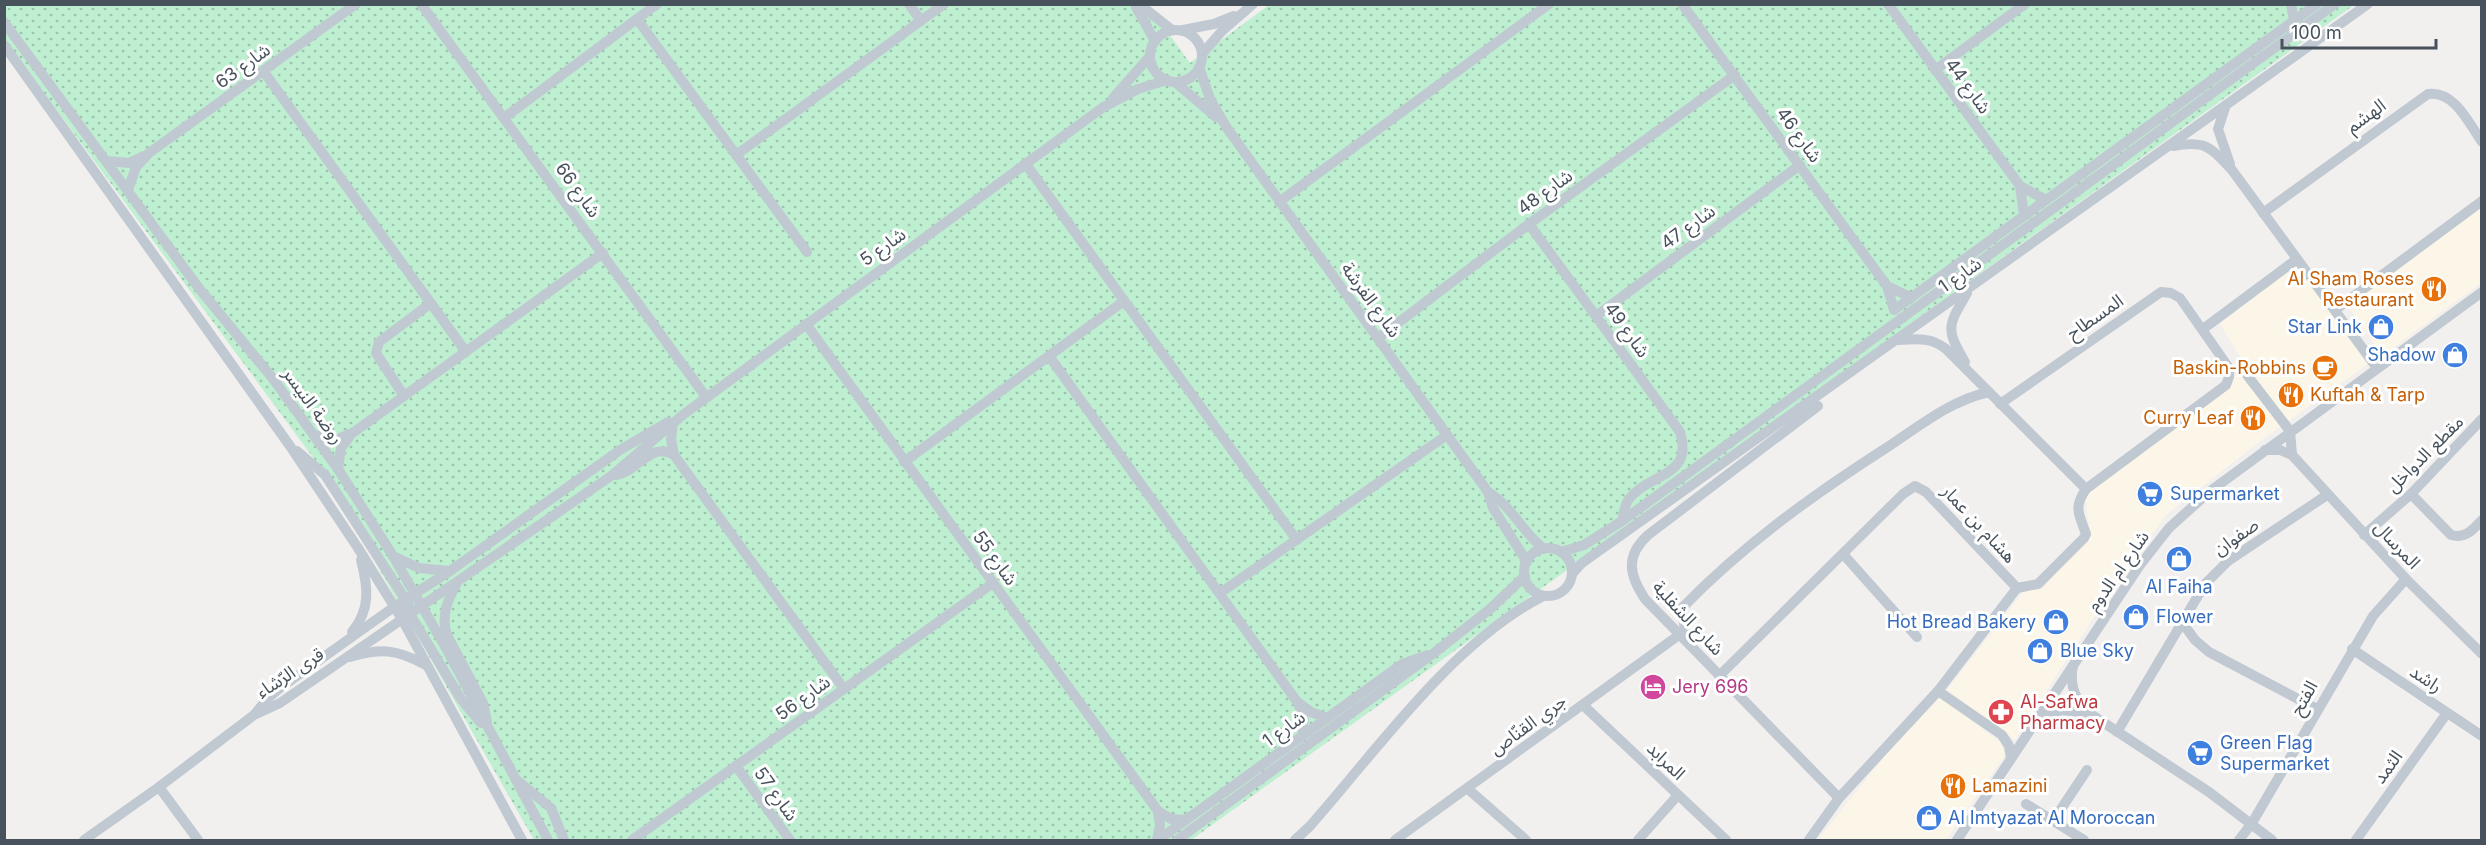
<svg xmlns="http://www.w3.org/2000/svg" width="2486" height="845" font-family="Inter,'Noto Sans Arabic',sans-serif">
	<defs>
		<pattern id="grass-dots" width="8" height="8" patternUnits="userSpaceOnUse" patternTransform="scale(1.5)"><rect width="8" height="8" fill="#beefd1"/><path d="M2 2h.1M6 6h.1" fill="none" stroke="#9cc4ad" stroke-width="1.8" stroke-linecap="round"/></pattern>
	</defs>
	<rect width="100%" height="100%" fill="#f2efef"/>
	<g fill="#fcf6e9">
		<polygon points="2481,200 2481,283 2382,356 2345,301"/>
		<polygon points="2301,261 2371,362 2260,441 2166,515 2109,594 2015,740 1947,690 2025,590 2043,588 2090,533 2085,498 2093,485 2246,367 2220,324"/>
		<polygon points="1940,697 2001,743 2005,755 1946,840 1818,840 1887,753"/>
	</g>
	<polygon fill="url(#grass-dots)" points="4,5 1148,5 1190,63 1269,5 2354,5 1191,840 534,840 323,471 5,40"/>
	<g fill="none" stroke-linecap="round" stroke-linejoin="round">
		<g stroke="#c0c9d1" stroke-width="10">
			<polyline points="421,4 706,397"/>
			<polyline points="909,4 921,21"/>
			<polyline points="1139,4 1172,30"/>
			<polyline points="1682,4 1887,286 1894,310 2317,4"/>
			<polyline points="1888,4 2020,186 2024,215"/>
			<polyline points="2291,4 2294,21"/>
			<polyline points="1136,7 1155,41"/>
			<polyline points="637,19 807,252"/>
			<polyline points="4,22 198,287 274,380 338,469 393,556 447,650 548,840"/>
			<polyline points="1183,30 1214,24 1234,16"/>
			<circle cx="1176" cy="56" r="26"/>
			<polyline points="4,45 290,446 358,548 402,619 522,840"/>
			<polyline points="1202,54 1222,31 1253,4"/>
			<polyline points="1199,67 1210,99 1227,128 1488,492 1493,508 1527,562"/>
			<polyline points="1935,70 2025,4"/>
			<polyline points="264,72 466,352"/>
			<polyline points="1175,82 1216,117"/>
			<polyline points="1113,98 1150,56"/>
			<polyline points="2225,108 2218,129 2230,164"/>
			<polyline points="504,118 657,4"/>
			<path d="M2173,146c33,-6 37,1 59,24l145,198"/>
			<polyline points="736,155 944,4"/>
			<polyline points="107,161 129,163 144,156"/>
			<polyline points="1025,163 1296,539"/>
			<polyline points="2020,186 2046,200"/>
			<polyline points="128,190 136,167 149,153 356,4"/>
			<polyline points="1279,202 1549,4"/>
			<path d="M2263,213l165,-119c27,-3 40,28 54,48"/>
			<path d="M1529,224l151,208c14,46 -30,40 -51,67 -5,6 -5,15 -7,22"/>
			<polyline points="1887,286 1910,297"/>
			<polyline points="2335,310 2482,201"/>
			<polyline points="1596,316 1800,165"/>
			<polyline points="806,324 1158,811 1160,825 1157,840"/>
			<polyline points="2203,329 2297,259"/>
			<polyline points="1378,338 1529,224 1735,75"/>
			<path d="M1898,340c19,-1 33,-3 48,9l140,140"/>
			<polyline points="1049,356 1298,703 1304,719 1302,736"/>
			<path d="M1965,362c-20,-34 -17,-36 2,-69"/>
			<polyline points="2247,375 2290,431 2292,455"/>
			<polyline points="404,396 376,353 379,342 431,303"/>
			<path d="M2000,404l161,-112 10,1 9,5 49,70v9l-3,8 -140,104c-13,19 -7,25 0,45l-2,4 -46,46 -21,4"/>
			<path d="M1818,406l-170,129c-23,21 -19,40 -3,64l194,199"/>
			<polyline points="673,423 671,439 674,455 844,689"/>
			<polyline points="315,435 335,440 354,432 603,253"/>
			<polyline points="2265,450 2280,450 2292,455 2406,579 2482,654"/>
			<polyline points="297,451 325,475 409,605"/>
			<polyline points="904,462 1124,301"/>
			<polyline points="338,469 341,448 350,436"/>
			<path d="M617,475c21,-4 34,-34 57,-20"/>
			<path d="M1488,492c23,13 35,41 56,57"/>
			<path d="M2411,494l40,41c14,4 22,-5 31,-15"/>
			<polyline points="2364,535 2411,494 2482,419"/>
			<circle cx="1548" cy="572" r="24"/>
			<polyline points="1561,552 1584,545 1622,521 2335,4"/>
			<polyline points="1843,554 1917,637"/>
			<polyline points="393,556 419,568 449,571"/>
			<polyline points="1572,574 1582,563 2368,4"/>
			<path d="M456,585c-9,16 -15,31 -9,50l36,68 4,19"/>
			<polyline points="1220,593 1447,435"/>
			<polyline points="405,610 410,614 461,699 481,723"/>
			<polyline points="2181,621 2195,640 2209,652 2317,709"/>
			<path d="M352,632c19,-23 16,-45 9,-72"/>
			<path d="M1686,640l-4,-32c61,-63 131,-113 204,-160 34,-22 63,-47 103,-56"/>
			<polyline points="2352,649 2482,736"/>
			<path d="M350,657c32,-9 46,-8 76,8"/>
			<path d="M2073,666c-4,19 3,35 16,47l120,79 63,48"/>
			<polyline points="1719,676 1903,494 1915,486 1926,492 2017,588 1938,691 1839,798 1809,840"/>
			<polyline points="1938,691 2002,735 2009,746 2011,758"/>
			<polyline points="1299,703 1311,712 1327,718"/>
			<polyline points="1584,706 1726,840"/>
			<polyline points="255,714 267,699 280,688 394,607 450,571 620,450 668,422"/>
			<polyline points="2038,718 2061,710 2089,713"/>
			<polyline points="2117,732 2205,584 2228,561 2327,495"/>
			<polyline points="736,766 790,840"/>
			<polyline points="518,781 551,808 564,840"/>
			<polyline points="159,787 198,840"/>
			<polyline points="1468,789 1526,840"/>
			<polyline points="2026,804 2084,840"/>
			<polyline points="1158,811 1171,819 1186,820"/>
			<polyline points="2053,821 2087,770"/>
			<polyline points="84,840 159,787 254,715 280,703 611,476 684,414 1102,108 1138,89 1167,80"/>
			<polyline points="632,840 993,583"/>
			<polyline points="1158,840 1402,664 1428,655"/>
			<polyline points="1177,840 1434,653 1490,609 1525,576"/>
			<path d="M1295,840l15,-14c69,-78 140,-181 233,-230"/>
			<polyline points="1395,840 1679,635"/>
			<polyline points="1638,840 1678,795"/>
			<polyline points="1957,840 2140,565 2169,528 2209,492 2482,292"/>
			<polyline points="2239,840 2252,823 2373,616 2406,579"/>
			<polyline points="2356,840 2447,713"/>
		</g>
	</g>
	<defs>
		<symbol id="restaurant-disc" viewBox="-11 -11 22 22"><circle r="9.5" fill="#e8710a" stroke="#fff"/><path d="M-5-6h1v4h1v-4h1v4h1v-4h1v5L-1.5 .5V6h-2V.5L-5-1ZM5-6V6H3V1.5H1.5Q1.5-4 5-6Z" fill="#fff"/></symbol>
		<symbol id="shop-disc" viewBox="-11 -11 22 22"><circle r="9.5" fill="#3f7fe0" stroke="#fff"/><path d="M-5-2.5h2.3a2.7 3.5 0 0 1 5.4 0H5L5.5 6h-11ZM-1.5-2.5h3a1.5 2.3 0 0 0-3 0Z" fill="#fff"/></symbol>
		<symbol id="cafe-disc" viewBox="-11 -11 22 22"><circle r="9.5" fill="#e8710a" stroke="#fff"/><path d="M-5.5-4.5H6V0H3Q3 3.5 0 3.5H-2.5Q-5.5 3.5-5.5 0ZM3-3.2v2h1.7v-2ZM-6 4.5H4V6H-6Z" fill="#fff"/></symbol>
		<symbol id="supermarket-disc" viewBox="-11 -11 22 22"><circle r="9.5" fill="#3f7fe0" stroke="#fff"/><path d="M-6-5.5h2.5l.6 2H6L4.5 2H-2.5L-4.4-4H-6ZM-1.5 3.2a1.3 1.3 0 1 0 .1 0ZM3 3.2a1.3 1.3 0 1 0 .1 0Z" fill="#fff"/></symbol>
		<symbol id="hotel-disc" viewBox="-11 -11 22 22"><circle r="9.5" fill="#d1479c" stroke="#fff"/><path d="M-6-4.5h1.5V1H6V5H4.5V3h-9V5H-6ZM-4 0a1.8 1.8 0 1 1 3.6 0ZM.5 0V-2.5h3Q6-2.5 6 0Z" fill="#fff"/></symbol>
		<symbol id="pharmacy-disc" viewBox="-11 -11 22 22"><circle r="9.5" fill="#e0444e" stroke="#fff"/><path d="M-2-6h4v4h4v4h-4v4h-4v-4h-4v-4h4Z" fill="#fff"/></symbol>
	</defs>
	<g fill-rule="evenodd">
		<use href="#restaurant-disc" x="2419" y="274" width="30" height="30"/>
		<use href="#shop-disc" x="2366" y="312" width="30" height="30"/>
		<use href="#shop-disc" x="2440" y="340" width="30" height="30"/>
		<use href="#cafe-disc" x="2310" y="353" width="30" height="30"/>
		<use href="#restaurant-disc" x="2276" y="380" width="30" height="30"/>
		<use href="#restaurant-disc" x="2238" y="403" width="30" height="30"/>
		<use href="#supermarket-disc" x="2135" y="479" width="30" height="30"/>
		<use href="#shop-disc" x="2164" y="544" width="30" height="30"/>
		<use href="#shop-disc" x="2121" y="602" width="30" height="30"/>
		<use href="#shop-disc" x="2041" y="607" width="30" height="30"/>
		<use href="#shop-disc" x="2025" y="636" width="30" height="30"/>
		<use href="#hotel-disc" x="1638" y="672" width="30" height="30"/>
		<use href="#pharmacy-disc" x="1986" y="697" width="30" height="30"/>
		<use href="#supermarket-disc" x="2185" y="738" width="30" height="30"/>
		<use href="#restaurant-disc" x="1938" y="771" width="30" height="30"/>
		<use href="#shop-disc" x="1914" y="803" width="30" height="30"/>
	</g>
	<g text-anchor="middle" stroke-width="6" stroke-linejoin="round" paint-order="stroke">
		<g font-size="18" fill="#47525c" stroke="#fff">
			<text transform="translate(243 66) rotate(-36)" y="6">شارع 63</text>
			<text transform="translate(1968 86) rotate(54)" y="6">شارع 44</text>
			<text transform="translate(2366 116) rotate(-36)" y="6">الهشم</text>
			<text transform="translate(1799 135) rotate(54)" y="6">شارع 46</text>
			<text transform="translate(578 190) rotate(54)" y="6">شارع 66</text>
			<text transform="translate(1545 192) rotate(-36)" y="6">شارع 48</text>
			<text transform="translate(1688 227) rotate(-36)" y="6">شارع 47</text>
			<text transform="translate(883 247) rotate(-36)" y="6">شارع 5</text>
			<text transform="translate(1960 275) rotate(-35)" y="6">شارع 1</text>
			<text transform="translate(1371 300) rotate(54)" y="6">شارع الفرشة</text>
			<text transform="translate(2095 317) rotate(-35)" y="6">المسطاح</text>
			<text transform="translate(1627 330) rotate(54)" y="6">شارع 49</text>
			<text transform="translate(313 406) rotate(54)" y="6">روضة النيسر</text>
			<text transform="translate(2425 454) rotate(-45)" y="6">مقطع الدواخل</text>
			<text transform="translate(1979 524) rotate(47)" y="6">هشام بن عمار</text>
			<text transform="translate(2236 537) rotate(-35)" y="6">صفوان</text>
			<text transform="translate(2397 545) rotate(47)" y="6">المرسال</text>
			<text transform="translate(995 558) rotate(54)" y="6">شارع 55</text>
			<text transform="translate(2118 571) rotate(-55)" y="6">شارع ام الدوم</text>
			<text transform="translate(1688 618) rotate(47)" y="6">شارع الشفلية</text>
			<text transform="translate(290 673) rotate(-33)" y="6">قرى الرّشاء</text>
			<text transform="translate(2426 679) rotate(34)" y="6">راشد</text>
			<text transform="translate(803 698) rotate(-36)" y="6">شارع 56</text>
			<text transform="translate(2304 698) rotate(-60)" y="6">الفتح</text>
			<text transform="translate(1528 725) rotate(-36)" y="6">جري القنّاص</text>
			<text transform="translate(1284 729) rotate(-36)" y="6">شارع 1</text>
			<text transform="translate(1666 761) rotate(44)" y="6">المرابد</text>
			<text transform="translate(2388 767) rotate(-54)" y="6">الثمد</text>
			<text transform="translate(776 794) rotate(54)" y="6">شارع 57</text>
		</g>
		<g font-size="18" fill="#c56008" stroke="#fff" text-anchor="end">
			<text x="2414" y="285">Al Sham Roses<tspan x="2414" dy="21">Restaurant</tspan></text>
			<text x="2306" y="374">Baskin-Robbins</text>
			<text x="2310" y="401" text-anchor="start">Kuftah &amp; Tarp</text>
			<text x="2234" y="424">Curry Leaf</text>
			<text x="1972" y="792" text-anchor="start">Lamazini</text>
		</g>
		<g font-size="18" fill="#366cbe" stroke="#fff" text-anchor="start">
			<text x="2362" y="333" text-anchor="end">Star Link</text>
			<text x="2436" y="361" text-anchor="end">Shadow</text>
			<text x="2170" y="500">Supermarket</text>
			<text x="2179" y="593" text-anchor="middle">Al Faiha</text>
			<text x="2156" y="623">Flower</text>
			<text x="2036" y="628" text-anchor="end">Hot Bread Bakery</text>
			<text x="2060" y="657">Blue Sky</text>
			<text x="2220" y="749">Green Flag<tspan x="2220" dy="21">Supermarket</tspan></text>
			<text x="1948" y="824">Al Imtyazat Al Moroccan</text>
		</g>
		<g font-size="18" fill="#b23c85" stroke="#fff" text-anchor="start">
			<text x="1672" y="693">Jery 696</text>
		</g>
		<g font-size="18" fill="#be3a42" stroke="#fff" text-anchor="start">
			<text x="2020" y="708">Al-Safwa<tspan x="2020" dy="21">Pharmacy</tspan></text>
		</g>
	</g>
	<rect width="2486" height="845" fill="none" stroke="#47525c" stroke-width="12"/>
	<path d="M2282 39v9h154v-9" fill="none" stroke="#47525c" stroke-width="3"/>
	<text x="2291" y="39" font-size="18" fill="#47525c" stroke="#ffffff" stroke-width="4.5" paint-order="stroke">100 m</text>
</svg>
